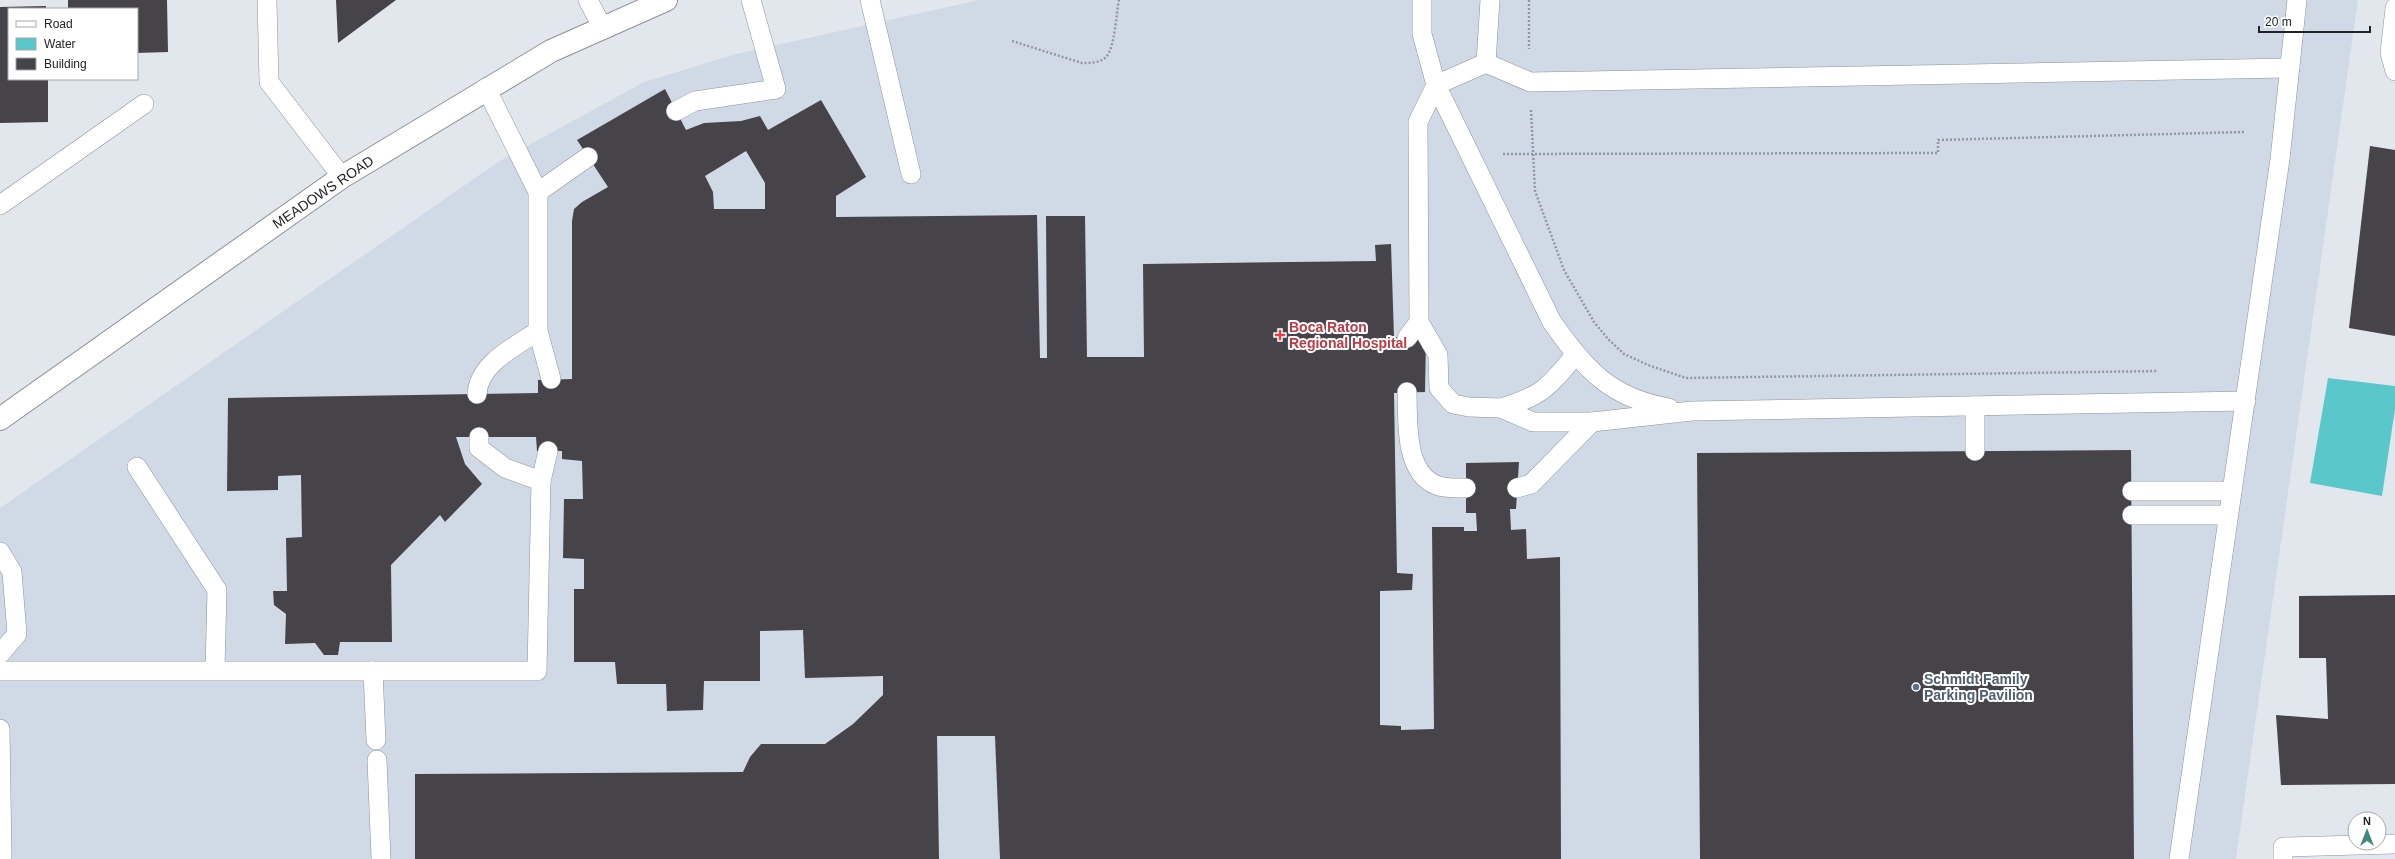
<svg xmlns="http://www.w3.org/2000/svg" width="2395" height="859" font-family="Helvetica,sans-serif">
	<rect width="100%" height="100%" fill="#e2e7ee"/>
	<polygon fill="#d0dae7" points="979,0 2358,0 2236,859 0,859 0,508 498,162 644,82 736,54"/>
	<polygon fill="#5ac7cb" points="2328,378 2395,386 2395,409 2382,496 2310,483"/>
	<g fill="#474449" fill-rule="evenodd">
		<polygon points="68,0 167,0 168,52 137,53 137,9 68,9"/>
		<polygon points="336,0 396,0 338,43"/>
		<polygon points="46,6 46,9 9,9 9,79 48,79 48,122 0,123 0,7"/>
		<path d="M665,89l21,41 18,-7 37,-2 19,-5 8,14 53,-30 45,77 -30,19v21l201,-2 3,143h7l-1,-142h39l2,141h57l-1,-93 233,-3 -1,-16 16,-1 3,93 32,1 -1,54 -31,1 3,180 16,1 -1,16 -32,1v134l21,1v4l33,-1 -2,-202h32v4h13l-1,-18h-10v-50l53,-1 -3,47h-6l1,21 15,-1 1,30 33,-2 1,302h-561l-5,-123h-58l2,123h-524v-85l328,-2 7,-15 11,-13h64l28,-20 30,-29v-19l-78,2 -2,-48 -43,1v50h-56l-1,29 -36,1 -1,-27h-49l-2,-22h-41v-73h10v-30l-21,-1 1,-59h19l-1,-38 -20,-2v-8h-25l-1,-14h-80l9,27 17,20 -37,38 -5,-7 -49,50 1,77h-52l-2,13h-14l-9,-12 -30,1 1,-30 -12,-9 -1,-14h14l-1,-53 16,-1 -1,-62 -23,1v14l-51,1 1,-93 310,-5v-13l34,-1v-158l2,-12 8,-7 26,-15 -31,-47zM746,151l19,32v26h-51l-1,-17 -8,-16z"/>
		<polygon points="2370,146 2395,150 2395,336 2349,328"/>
		<polygon points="2131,450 2134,859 1700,859 1697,453"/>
		<polygon points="2395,595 2395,784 2281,785 2276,715 2328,719 2326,658 2299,658 2299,596"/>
	</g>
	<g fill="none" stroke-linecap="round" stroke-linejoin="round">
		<defs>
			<g id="service">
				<polyline points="267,0 269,82 342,177"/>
				<polyline points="588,0 602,27"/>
				<polyline points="870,0 911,174"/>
				<polyline points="1422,0 1422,34 1436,85 1486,63 1490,0"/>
				<polyline points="2395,8 2390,53 2395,71"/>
				<polyline points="1486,63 1530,82 2290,68"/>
				<polyline points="1436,85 1418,122 1419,322 1438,355 1439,388 1453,404 1469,407 1501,408 1533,422 1592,422 1692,411 2246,401"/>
				<path d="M1436,85l116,237c33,47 58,76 117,86"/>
				<polyline points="486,88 538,192 538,331 551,379"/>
				<polyline points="676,111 695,101 776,89 751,0"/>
				<polyline points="538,192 588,157"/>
				<polyline points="0,205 144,104"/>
				<polyline points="1407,338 1419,322"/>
				<path d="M1407,392c1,28 -3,80 29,93 10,4 20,3 30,3"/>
				<path d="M477,394c2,-31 38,-47 61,-63"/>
				<polyline points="1975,406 1975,451"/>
				<path d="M1501,408c41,-12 48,-21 74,-53"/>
				<polyline points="479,437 479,448 505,468 541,481"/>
				<polyline points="137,467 217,590 215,669"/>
				<polyline points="1517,488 1531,484 1592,422"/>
				<polyline points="2132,491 2232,491"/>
				<polyline points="2132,515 2228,515"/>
				<polyline points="0,552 12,572 17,634 0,654"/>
				<polyline points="0,671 537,671 541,481 548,451"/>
				<polyline points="373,671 376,740"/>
				<polyline points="0,729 2,859"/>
				<polyline points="377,760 381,859"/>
				<polyline points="2179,859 2280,159 2297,0"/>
				<polyline points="2283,859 2283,847 2395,844"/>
			</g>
			<polyline id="tertiary" points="0,419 342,177 551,51 666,0"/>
		</defs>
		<use href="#service" stroke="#8c9197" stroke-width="20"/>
		<use href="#tertiary" stroke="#8c9197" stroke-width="24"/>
		<g stroke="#94979d" stroke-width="2.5" stroke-dasharray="2 2" stroke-linecap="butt">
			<polyline points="1529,0 1529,49"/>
			<path d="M1012,41l70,22c8,0 18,0 24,-6 9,-9 10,-43 13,-57"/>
			<polyline points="1531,110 1535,191 1564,270 1594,322 1608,339 1624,354 1648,365 1686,378 2158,371"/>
			<polyline points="1503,154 1938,153 1938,140 2244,132"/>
		</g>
		<use href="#service" stroke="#fff" stroke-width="19"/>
		<use href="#tertiary" stroke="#fff" stroke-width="22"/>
	</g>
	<path fill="#e0444e" stroke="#fff" stroke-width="1.5" d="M1278 329h4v4h4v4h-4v4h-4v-4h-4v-4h4z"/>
	<circle fill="#5c6f8a" stroke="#fff" stroke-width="1.5" cx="1916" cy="687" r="4"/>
	<g text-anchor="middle" stroke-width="4" stroke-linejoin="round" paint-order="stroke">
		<g font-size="14" fill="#202225" stroke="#fff">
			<text transform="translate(323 192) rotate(-34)" y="5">MEADOWS ROAD</text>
		</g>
		<g font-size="14" font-weight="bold" fill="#be3a42" stroke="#fff" text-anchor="start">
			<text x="1289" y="332">Boca Raton<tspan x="1289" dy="16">Regional Hospital</tspan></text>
		</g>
		<g font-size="14" font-weight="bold" fill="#4e5e75" stroke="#fff" text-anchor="start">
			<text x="1924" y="684">Schmidt Family<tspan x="1924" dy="16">Parking Pavilion</tspan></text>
		</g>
	</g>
	<rect x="8" y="8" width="130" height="72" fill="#ffffff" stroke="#a6a7a8"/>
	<rect x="16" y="21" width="20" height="6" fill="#ffffff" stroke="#a6a7a8"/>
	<text x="44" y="28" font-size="12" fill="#202225">Road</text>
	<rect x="16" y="38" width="20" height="12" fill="#5ac7cb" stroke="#a6a7a8"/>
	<text x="44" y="48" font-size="12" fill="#202225">Water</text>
	<rect x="16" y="58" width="20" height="12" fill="#474449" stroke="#a6a7a8"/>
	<text x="44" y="68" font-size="12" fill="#202225">Building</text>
	<g transform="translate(2367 831)"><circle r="19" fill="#ffffff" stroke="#a6a7a8"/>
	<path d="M0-3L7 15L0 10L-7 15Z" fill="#43887e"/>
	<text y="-6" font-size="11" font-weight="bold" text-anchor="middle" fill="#202225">N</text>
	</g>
	<path d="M2259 26v6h111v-6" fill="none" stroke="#202225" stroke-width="2"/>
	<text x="2265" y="26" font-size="12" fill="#202225" stroke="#ffffff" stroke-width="3" paint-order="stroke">20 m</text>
</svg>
